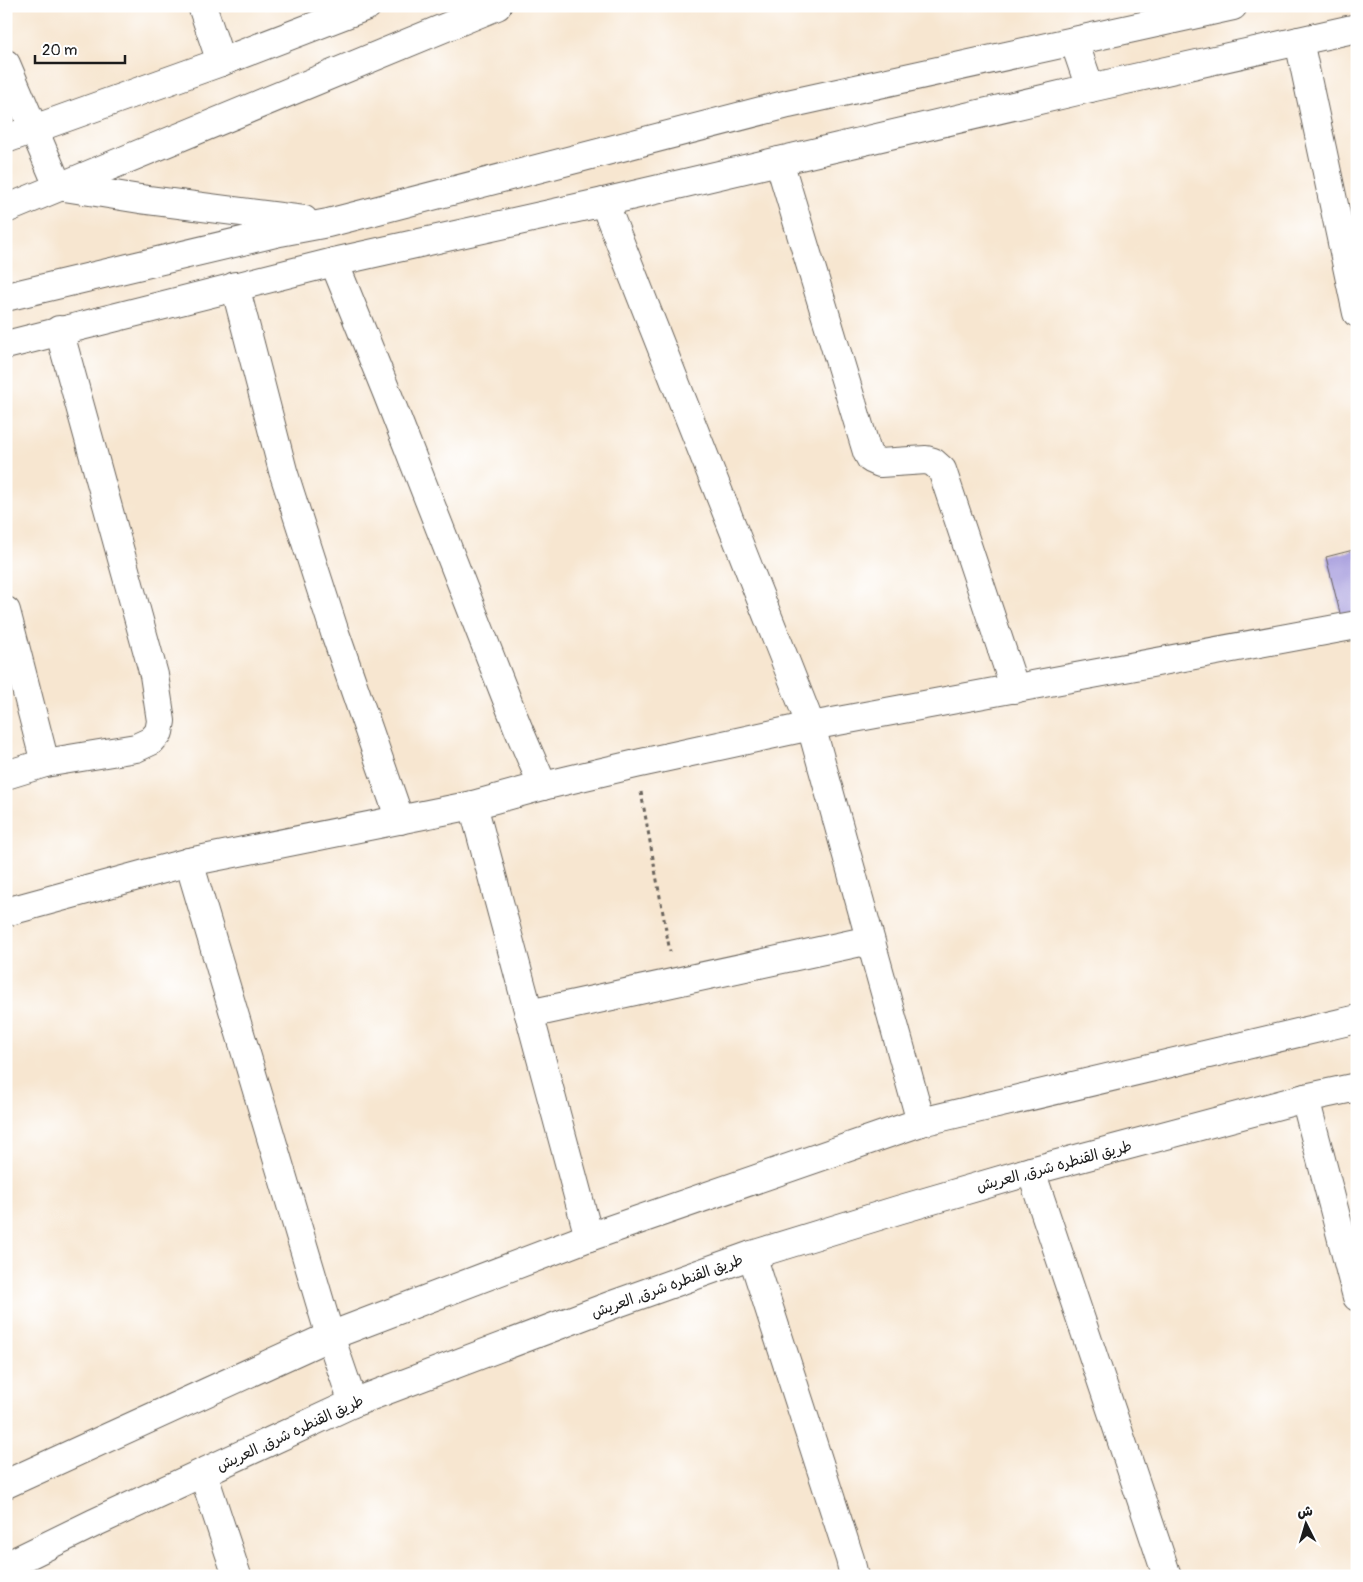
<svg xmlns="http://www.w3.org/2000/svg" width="1363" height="1582" font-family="Pangolin,'Playpen Sans Arabic',sans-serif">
	<rect width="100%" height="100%" fill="#fff"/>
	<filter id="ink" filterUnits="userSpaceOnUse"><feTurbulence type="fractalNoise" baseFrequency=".02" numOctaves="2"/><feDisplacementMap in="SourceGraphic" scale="10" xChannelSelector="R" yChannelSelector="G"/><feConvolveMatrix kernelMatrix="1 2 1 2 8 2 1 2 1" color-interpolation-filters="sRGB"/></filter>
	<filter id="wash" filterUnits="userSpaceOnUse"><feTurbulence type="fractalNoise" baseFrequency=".0096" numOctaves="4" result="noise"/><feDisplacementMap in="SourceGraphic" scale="20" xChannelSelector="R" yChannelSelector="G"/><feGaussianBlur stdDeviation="1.12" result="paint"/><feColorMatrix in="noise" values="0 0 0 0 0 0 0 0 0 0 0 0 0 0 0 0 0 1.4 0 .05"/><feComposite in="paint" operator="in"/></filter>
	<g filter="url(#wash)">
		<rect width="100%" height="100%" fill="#f7e6d0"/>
		<g id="blocks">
			<polygon fill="#a69cdd" points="1357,549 1357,613 1341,617 1326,557"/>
		</g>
	</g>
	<g filter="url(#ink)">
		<use href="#blocks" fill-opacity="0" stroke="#69635b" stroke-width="1"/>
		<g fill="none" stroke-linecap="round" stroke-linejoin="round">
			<defs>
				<g id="minor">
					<polyline points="202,6 221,62"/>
					<polyline points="1299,41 1357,313"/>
					<polyline points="779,161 867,452 871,459 880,463 926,460 933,462 942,470 1015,689"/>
					<polyline points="604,202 811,726 921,1122"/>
					<polyline points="334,262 387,393 518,728 543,786"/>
					<polyline points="235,286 283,471 335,633 400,820"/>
					<polyline points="6,611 45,763"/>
					<polyline points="6,775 45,763 136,748 151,741 159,732 161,721 154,675 59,330"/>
					<polyline points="473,805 589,1237"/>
					<polyline points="189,862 330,1336 353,1403"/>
					<polyline points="6,912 189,862 473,805 543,786 636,764 811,726 1357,625"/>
					<polyline points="529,1014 870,940"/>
					<polyline points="1305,1098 1357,1297"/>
					<polyline points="1031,1171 1167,1576"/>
					<polyline points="752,1255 850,1559 854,1576"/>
					<polyline points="203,1473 237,1576"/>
				</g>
				<g id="major">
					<polyline points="1074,41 1090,88"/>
					<polyline points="6,64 58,186 140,199 304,220"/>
					<polyline points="6,139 221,62 367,6"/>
					<polyline points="6,209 497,6"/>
					<polyline points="6,297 280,232 328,223 788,104 1233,6"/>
					<polyline points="6,345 334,262 604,202 1090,88 1357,28"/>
				</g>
				<g id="highway">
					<polyline points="6,1484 330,1336 589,1237 921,1122 1357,1019"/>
					<polyline points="6,1566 94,1523 353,1403 612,1305 752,1255 898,1210 1031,1171 1305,1098 1357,1087"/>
				</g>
			</defs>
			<use href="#minor" stroke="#69635b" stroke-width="30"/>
			<use href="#major" stroke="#69635b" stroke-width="30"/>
			<use href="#highway" stroke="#69635b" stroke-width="30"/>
			<polyline stroke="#69635b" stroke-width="3" stroke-dasharray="4 4" stroke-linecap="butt" points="641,792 670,952"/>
			<use href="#minor" stroke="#fff" stroke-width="28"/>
			<use href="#major" stroke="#fff" stroke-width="28"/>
			<use href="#highway" stroke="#fff" stroke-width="28"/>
		</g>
	</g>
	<g text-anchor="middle" stroke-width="4" stroke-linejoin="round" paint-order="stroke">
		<g font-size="15" fill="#1c1c1c" stroke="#fff">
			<text transform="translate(1054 1166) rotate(-15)" y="5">طريق القنطره شرق, العريش</text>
			<text transform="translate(667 1286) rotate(-20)" y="5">طريق القنطره شرق, العريش</text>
			<text transform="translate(290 1433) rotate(-25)" y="5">طريق القنطره شرق, العريش</text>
		</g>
	</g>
	<rect width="1363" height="1582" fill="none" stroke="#fff" stroke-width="25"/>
	<g transform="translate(1306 1524) rotate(355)" stroke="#ffffff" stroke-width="4" paint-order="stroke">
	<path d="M0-4L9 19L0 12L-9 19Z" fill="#1c1c1c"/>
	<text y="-8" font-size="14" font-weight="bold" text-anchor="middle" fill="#1c1c1c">ش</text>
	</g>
	<path d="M35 55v8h90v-8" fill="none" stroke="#1c1c1c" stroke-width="2.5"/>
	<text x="42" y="55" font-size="15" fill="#1c1c1c" stroke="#ffffff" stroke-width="4" paint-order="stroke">20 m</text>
</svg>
